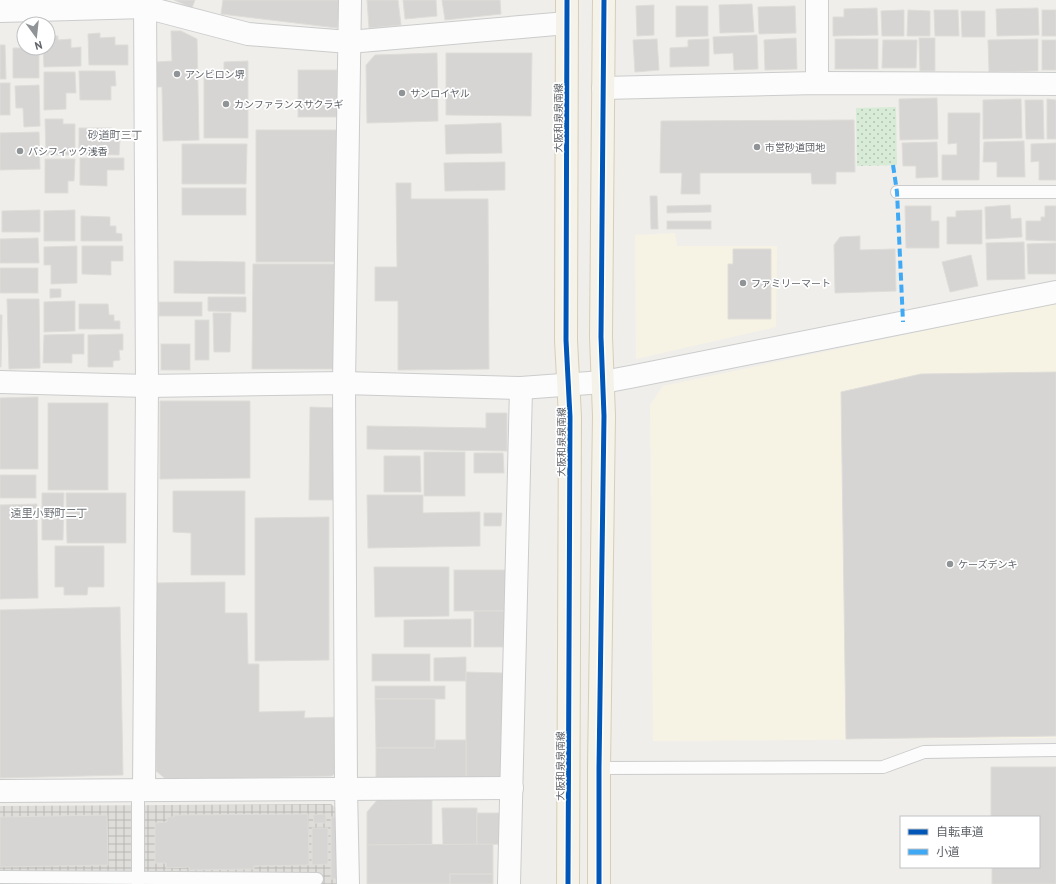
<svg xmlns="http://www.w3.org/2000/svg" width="1056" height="884" font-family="'PT Sans','Noto Sans JP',sans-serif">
	<defs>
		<pattern id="industrial-grid" width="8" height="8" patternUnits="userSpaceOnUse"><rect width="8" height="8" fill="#dfddda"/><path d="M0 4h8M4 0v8" fill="none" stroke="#b8b7b5"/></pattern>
		<pattern id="park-dots" width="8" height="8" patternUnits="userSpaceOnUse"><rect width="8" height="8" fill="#d8ebd6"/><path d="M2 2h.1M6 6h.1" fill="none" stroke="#b2c2b1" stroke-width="1.8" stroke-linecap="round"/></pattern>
	</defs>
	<rect width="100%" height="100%" fill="#efeeea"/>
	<g fill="#f7f3e4">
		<polygon points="675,233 677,246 777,246 776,327 636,359 635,235"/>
		<polygon points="1056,303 1056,738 653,741 650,405 663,386"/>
	</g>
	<polygon fill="url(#industrial-grid)" points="331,804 340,812 340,884 0,884 0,806"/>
	<polygon fill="url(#park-dots)" points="896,107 897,165 857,166 856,108"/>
	<g fill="#d6d5d3" stroke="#deddd9">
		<polygon points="174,0 195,0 192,8"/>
		<polygon points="223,0 341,0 337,28 221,14"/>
		<polygon points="367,0 398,0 401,25 369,28"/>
		<polygon points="403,0 436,0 437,16 405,19"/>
		<polygon points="442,0 500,0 501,14 445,20"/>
		<polygon points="752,4 754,32 720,33 719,5"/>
		<polygon points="654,5 654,35 637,36 636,6"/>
		<polygon points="676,6 708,6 708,36 676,37"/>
		<polygon points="795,6 796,33 759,34 758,7"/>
		<polygon points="877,8 878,35 833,36 833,17 844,17 844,9"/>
		<polygon points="1038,8 1039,35 997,36 996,9"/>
		<polygon points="904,10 904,36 882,36 881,11"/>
		<polygon points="908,10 930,11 930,36 907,36"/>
		<polygon points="934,10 958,10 959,36 935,36"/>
		<rect x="1042" y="10" width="14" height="26"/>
		<polygon points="961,11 985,11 985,37 962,37"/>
		<polygon points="171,31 181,31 197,39 199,140 163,141 162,87 157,87 157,62 172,61"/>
		<polygon points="100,33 100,38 115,37 115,45 128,45 128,65 89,65 88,34"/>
		<polygon points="757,35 758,69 734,70 733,53 714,54 713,37"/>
		<polygon points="48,36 58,36 58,40 71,39 71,48 81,47 81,66 44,67 43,48 48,48"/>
		<polygon points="796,38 797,69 765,70 764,40"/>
		<polygon points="919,38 935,38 935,71 920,71"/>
		<polygon points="657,39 659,70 635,72 633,40"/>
		<polygon points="709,39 709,66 670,67 670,48 688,47 688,40"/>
		<rect x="835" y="39" width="43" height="30"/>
		<polygon points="1038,39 1038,71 989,72 988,40"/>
		<polygon points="883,40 917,40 916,68 882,68"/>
		<rect x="1042" y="40" width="14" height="30"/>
		<polygon points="22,42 24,42 24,48 39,48 39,78 13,78 13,48 22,48"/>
		<polygon points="0,45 5,45 6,79 0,79"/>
		<polygon points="437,53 438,121 367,123 366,65 375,55"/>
		<polygon points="446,53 532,53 531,116 446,115"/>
		<polygon points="248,61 248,138 204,138 204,71 224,71 224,62"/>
		<rect x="298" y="70" width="39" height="47"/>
		<polygon points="79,71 115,71 116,86 111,86 111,100 80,100"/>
		<polygon points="44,72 75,72 76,93 66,93 66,109 44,110"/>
		<rect x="0" y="83" width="10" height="32"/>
		<polygon points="39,85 40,126 24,127 23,108 16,108 15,86"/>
		<polygon points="937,98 938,139 900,140 899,99"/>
		<polygon points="1021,99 1022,138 983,139 983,100"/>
		<polygon points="1047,99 1056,100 1056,139 1047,139"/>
		<polygon points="1025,100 1043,100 1044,139 1026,139"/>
		<polygon points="948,113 980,113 979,180 942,180 942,155 957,155 957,143 948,144"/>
		<polygon points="45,119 63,119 63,124 75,124 75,155 46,155"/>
		<polygon points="854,120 855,172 836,172 836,184 812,184 811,173 700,173 700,194 681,194 682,173 660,173 661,121"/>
		<polygon points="501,123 502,153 446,154 445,125"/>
		<polygon points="79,128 112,128 112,139 120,139 119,155 79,154"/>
		<polygon points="256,130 337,130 338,262 256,262"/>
		<polygon points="39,132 40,169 0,170 0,133"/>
		<polygon points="1024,141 1025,177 997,177 997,162 983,162 984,142"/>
		<polygon points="937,142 938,177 916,178 916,166 903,166 902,143"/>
		<polygon points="1056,143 1056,180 1039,180 1039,161 1031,162 1031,144"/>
		<polygon points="182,144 247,144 246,184 182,184"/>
		<polygon points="80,158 124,158 124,170 107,170 107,186 80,185"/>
		<polygon points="45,159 75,159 74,181 68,181 68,193 45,193"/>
		<polygon points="505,162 505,190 445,191 444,163"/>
		<polygon points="396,183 411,183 411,199 488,199 489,369 398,370 398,301 375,301 375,267 397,267"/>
		<rect x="182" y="188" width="64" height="27"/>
		<polygon points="650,196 657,196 658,229 651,229"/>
		<polygon points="711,205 711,212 667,213 667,206"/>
		<polygon points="1010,205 1011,219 1021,218 1022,237 986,239 985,207"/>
		<polygon points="905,206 931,206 931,221 939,221 939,248 906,248"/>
		<polygon points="1045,206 1056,206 1056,241 1026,240 1026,221 1041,221 1041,217 1045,217"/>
		<polygon points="40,210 40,232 2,232 2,211"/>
		<polygon points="75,210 75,241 44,241 44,211"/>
		<polygon points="982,210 982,244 947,244 947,217 956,217 956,211"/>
		<polygon points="81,216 110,217 110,226 116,226 116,233 122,234 122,241 81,241"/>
		<rect x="667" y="221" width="44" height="8"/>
		<polygon points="860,236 860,250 895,249 896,291 835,293 834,245 840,237"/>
		<polygon points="38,238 39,263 0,263 0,239"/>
		<polygon points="1024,242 1025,279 987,280 986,243"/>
		<polygon points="1056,243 1056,274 1028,274 1027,244"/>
		<polygon points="77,246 77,283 51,284 51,265 44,265 44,247"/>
		<polygon points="82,246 123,246 123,261 111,261 111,275 82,274"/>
		<polygon points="733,249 771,249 771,319 728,319 728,264 733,264"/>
		<polygon points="971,255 978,286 950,292 942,262"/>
		<polygon points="174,261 245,262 245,294 174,293"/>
		<polygon points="253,264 335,264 334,369 252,369"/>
		<rect x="0" y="268" width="38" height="25"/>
		<polygon points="50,289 61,289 61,297 50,298"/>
		<polygon points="208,297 246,297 246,312 208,311"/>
		<polygon points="7,299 39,299 40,368 9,369"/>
		<polygon points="75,301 75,331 44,332 44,302"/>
		<rect x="159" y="302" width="43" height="14"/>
		<polygon points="79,304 108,304 109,315 114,315 114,321 120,321 120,329 79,329"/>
		<polygon points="213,313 231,313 230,352 214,352"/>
		<polygon points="0,315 2,315 1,367 0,367"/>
		<rect x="195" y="320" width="14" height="40"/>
		<polygon points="84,334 84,354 72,354 72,363 43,363 44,335"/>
		<polygon points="123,334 123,350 119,350 120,360 113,361 113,367 88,367 88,335"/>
		<rect x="161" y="344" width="29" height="26"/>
		<polygon points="1056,372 1056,736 846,739 841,392 921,374"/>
		<polygon points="38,397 38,469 0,469 0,398"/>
		<polygon points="160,401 250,401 250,478 160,479"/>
		<rect x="48" y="403" width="60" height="87"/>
		<polygon points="310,407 337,408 336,500 309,500"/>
		<polygon points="486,413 507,413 507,451 367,449 367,426 486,428"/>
		<rect x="424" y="452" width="41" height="44"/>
		<polygon points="474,453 503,453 504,473 474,473"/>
		<polygon points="384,456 420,456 421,492 384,492"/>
		<rect x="0" y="475" width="36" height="23"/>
		<polygon points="173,491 245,491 245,575 191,575 191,533 173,532"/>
		<polygon points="42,493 64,493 63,540 42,540"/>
		<polygon points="66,493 126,493 126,543 67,543"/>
		<polygon points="367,495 423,495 423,513 480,512 480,546 368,548"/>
		<polygon points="37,504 38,598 0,599 0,505"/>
		<polygon points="484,513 502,513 501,526 484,526"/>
		<polygon points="329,517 329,660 255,661 255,518"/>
		<polygon points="55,546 104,546 104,587 88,587 87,595 64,595 64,587 55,587"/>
		<polygon points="374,567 449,567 449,616 375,617"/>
		<rect x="454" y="570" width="52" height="41"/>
		<polygon points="225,582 225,613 247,613 248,664 259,664 259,712 305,711 304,718 339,717 340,768 332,776 167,780 156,771 154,583"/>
		<polygon points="120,607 123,775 0,778 0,610"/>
		<rect x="474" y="611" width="32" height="36"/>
		<polygon points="471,619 471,647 404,647 404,620"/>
		<rect x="372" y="654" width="58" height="27"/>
		<polygon points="466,657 466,681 434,681 434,658"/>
		<polygon points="466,672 503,673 503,779 466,779"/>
		<rect x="375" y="686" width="70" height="13"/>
		<polygon points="375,699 435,699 435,748 376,748"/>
		<polygon points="435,740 466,740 466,779 376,780 376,748 435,748"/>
		<polygon points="991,767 1056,767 1056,884 992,884 992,867 1039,867 1039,817 991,817"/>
		<polygon points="378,799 432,799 432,845 367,845 367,812"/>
		<polygon points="442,808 477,808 477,845 443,845"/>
		<polygon points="477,813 500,813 500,844 477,845"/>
		<polygon points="308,814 309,865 254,866 254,869 189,870 189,867 166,868 166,863 155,863 155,823 167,822 167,817 174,817 174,815"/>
		<polygon points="326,814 326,823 314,823 313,815"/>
		<polygon points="107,815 108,865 0,867 0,817"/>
		<polygon points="331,817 338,817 339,879 331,879"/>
		<polygon points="312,828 328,828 328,864 312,865"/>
		<polygon points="493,844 493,874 450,874 450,884 367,884 367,845"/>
		<rect x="450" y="874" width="43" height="10"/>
	</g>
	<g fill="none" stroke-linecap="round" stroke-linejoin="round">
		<defs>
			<g id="lane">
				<polyline points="897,192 1056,192"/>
				<polyline points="599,768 883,767 924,752 1056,750"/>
				<polyline points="138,790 138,884"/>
				<polyline points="0,877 317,879"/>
			</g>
			<g id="street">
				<polyline points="0,11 145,7 248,34 349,42 567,23"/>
				<polyline points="817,83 817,0"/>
				<polyline points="603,88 817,83 1056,84"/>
				<polyline points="0,382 147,386 344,383 521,388 603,382 630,377 1056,292"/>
				<polyline points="144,790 147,386 145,0"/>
				<polyline points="0,791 512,788"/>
				<polyline points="348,884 346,789 344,383 350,0"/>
				<polyline points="509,884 521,388"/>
			</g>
			<g id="primary">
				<polyline points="567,0 566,340 570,417 568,884"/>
				<polyline points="599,884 599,768 604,416 601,337 604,0"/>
			</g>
		</defs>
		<use href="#lane" stroke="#cbcccc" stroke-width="14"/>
		<use href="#street" stroke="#cbcccc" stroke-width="24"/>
		<use href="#primary" stroke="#d7ceb8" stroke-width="24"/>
		<use href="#lane" stroke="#fdfcfc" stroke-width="12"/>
		<use href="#street" stroke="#fdfcfc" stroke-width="22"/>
		<use href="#primary" stroke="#f4f2e9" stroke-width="22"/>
		<polyline stroke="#3fa9f5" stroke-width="4" stroke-dasharray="8 4" stroke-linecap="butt" points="893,165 897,192 903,322"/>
		<defs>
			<g id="cycleway">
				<polyline points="567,0 566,340 570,417 568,884"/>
				<polyline points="599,884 599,768 604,416 601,337 604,0"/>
			</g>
		</defs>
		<use href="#cycleway" stroke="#fff" stroke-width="8"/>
		<use href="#cycleway" stroke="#0057b8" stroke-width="5"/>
	</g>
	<g fill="#919496" stroke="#fff" stroke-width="1.5">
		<circle cx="177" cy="74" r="4"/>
		<circle cx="402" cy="93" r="4"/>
		<circle cx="226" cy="104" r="4"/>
		<circle cx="757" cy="147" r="4"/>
		<circle cx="20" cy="151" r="4"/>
		<circle cx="743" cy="283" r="4"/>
		<circle cx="950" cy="564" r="4"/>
	</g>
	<g text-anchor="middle" stroke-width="3.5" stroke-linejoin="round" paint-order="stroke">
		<g font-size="10" fill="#5f6368" stroke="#fff" text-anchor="start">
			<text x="185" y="78">アンビロン堺</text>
			<text x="410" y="97">サンロイヤル</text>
			<text x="234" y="108">カンファランスサクラギ</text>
			<text x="765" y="151">市営砂道団地</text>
			<text x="28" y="155">パシフィック浅香</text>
			<text x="751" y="287">ファミリーマート</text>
			<text x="958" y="568">ケーズデンキ</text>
		</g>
		<g font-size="10" fill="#5f6368" stroke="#fff">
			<text transform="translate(558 118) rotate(-90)" y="4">大阪和泉泉南線</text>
			<text transform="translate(561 442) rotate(-90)" y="4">大阪和泉泉南線</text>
			<text transform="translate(560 766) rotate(-90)" y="4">大阪和泉泉南線</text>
		</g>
		<g font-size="11" fill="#70757a" stroke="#fff">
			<text x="115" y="139">砂道町三丁</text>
			<text x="49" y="517">遠里小野町二丁</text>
		</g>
	</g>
	<rect x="900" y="816" width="140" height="52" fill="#ffffff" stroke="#bfc1c3"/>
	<rect x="908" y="829" width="20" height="6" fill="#0057b8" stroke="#bfc1c3"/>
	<text x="936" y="836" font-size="12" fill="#5f6368">自転車道</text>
	<rect x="908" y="849" width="20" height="6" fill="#3fa9f5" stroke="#bfc1c3"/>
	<text x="936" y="856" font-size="12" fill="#5f6368">小道</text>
	<g transform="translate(36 36) rotate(165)"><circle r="19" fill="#ffffff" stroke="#bfc1c3"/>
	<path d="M0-3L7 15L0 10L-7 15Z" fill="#919496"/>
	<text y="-6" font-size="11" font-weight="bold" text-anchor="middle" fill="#5f6368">N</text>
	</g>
</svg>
